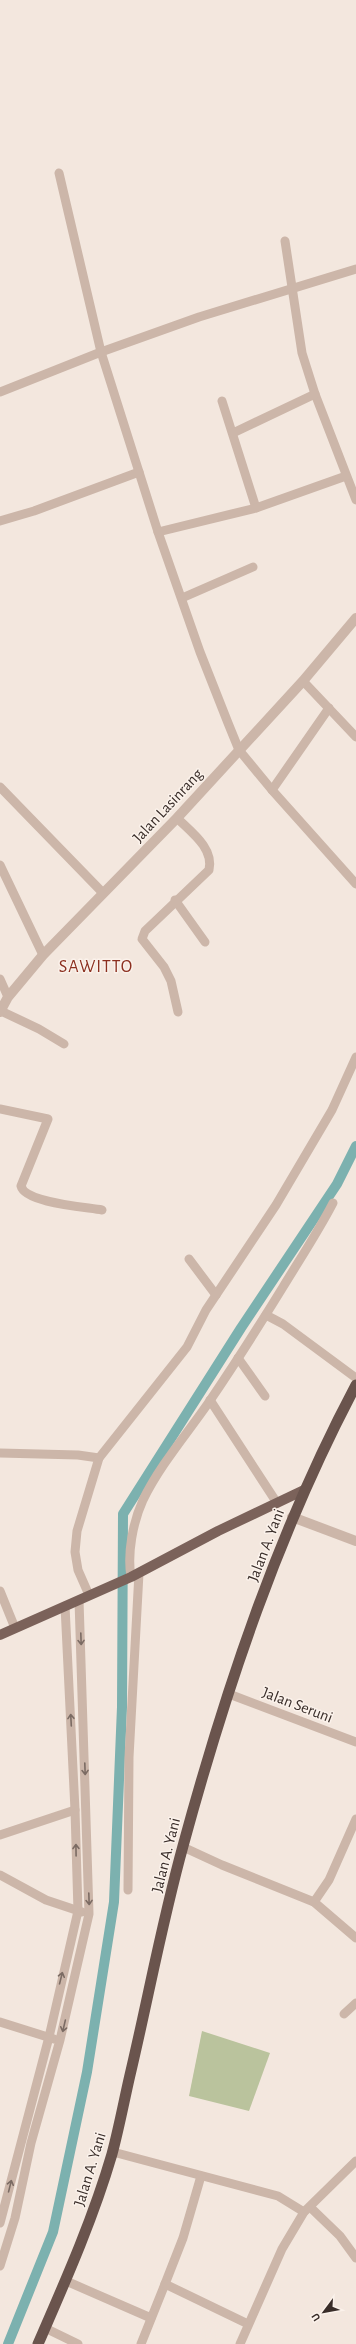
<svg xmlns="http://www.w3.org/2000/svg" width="356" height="2344" font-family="'Alegreya Sans',sans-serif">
	<rect width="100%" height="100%" fill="#f3e7de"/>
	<polygon fill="#bac39d" points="202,2031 270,2053 249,2111 189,2096"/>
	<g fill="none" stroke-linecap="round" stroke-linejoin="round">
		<polyline stroke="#7cb1af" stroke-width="10" points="8,2344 53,2232 87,2072 114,1902 122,1707 123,1514 241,1328 337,1184 356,1146"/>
		<g stroke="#ccb6a9" stroke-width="9">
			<polyline points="59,173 101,352 158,532 200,652 228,723 239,750 272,790 356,884"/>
			<polyline points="285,241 302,353 315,394 356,500"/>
			<polyline points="0,392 101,352 199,317 356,269"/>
			<polyline points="222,401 256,508"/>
			<polyline points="233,433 315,394"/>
			<polyline points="0,521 34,511 139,472"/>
			<polyline points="158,532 256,508 346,476"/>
			<polyline points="182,598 253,567"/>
			<polyline points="303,681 356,737"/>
			<polyline points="0,787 103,893"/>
			<polyline points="272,790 329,708"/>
			<path d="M177,818c14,14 37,30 32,52l-64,61 -3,8 22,28 7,14 7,31"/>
			<polyline points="0,865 43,955"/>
			<polyline points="175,900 205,942"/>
			<polyline points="0,979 8,997"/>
			<polyline points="1,1011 39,1029 64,1044"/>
			<path d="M0,1109l48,10 -27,67c4,17 65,21 81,24"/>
			<polyline points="189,1259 216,1295"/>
			<polyline points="266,1315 283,1324 356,1378"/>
			<polyline points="238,1358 265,1396"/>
			<polyline points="210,1400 277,1503"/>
			<polyline points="0,1453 78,1455 99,1458"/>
			<path d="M131,1577c-4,-24 2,-55 12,-77 17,-35 44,-66 66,-98 26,-38 50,-76 74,-115 17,-28 35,-55 50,-84"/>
			<polyline points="0,1591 15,1628"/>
			<polyline points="89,1595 78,1570 75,1552 77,1531 99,1458 187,1347 206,1310 276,1205 332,1110 356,1057"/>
			<polyline points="229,1694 356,1742"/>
			<polyline points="0,1835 75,1810"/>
			<polyline points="183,1847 222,1865 314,1902 356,1938"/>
			<polyline points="0,1875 46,1900 82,1912"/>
			<polyline points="128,1890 129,1757 139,1573"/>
			<polyline points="314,1902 329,1880 356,1819"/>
			<polyline points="344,2014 356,2003"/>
			<polyline points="0,2022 54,2039"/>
			<polyline points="113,2152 278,2196 304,2212"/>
			<polyline points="310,2207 340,2236 356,2258"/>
			<polyline points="0,2223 49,2037 78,1911 75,1810 65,1606"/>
			<polyline points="0,2266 15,2218 31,2143 60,2040 89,1914 79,1600"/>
			<polyline points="66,2281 151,2318"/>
			<polyline points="165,2284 183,2238 201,2176"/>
			<polyline points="45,2328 78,2344"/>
			<polyline points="141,2344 165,2284 248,2324"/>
			<polyline points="240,2344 282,2249 304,2212 356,2161"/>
		</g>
		<g stroke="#ccb6a9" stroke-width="10">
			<polyline points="0,1012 8,997 43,955 177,818 303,681 356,618"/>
			<polyline points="292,1517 356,1541"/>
		</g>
		<polyline stroke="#7b625a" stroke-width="10" points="0,1635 131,1577 218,1531 304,1490"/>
		<path stroke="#6a544d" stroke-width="11" d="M38,2344c27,-62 55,-125 74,-190 7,-26 12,-53 18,-79 18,-76 32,-153 53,-229 43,-158 96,-316 173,-461"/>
	</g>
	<defs><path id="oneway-shaft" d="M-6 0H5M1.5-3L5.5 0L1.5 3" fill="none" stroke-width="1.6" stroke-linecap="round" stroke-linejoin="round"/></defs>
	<g stroke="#7b6b63">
		<use href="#oneway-shaft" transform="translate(81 1639) rotate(88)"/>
		<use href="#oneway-shaft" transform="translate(71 1720) rotate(-93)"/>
		<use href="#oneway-shaft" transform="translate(85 1769) rotate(88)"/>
		<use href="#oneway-shaft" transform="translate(76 1850) rotate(-91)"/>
		<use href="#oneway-shaft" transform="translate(89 1899) rotate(88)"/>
		<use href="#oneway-shaft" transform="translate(61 1978) rotate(-76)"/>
		<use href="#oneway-shaft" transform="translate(64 2026) rotate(103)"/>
		<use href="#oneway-shaft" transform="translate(10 2186) rotate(-76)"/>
	</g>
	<g text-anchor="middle" stroke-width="3" stroke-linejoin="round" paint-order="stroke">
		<g font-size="16" fill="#392d29" stroke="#fbf2eb">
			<text transform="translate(167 805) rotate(-47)" y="6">Jalan Lasinrang</text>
			<text transform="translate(265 1545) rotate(-69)" y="6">Jalan A. Yani</text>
			<text transform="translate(298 1704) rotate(21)" y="6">Jalan Seruni</text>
			<text transform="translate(165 1855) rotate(-76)" y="6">Jalan A. Yani</text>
			<text transform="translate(89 2169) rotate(-73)" y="6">Jalan A. Yani</text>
		</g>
		<g font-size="18" letter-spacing="1" fill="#8b2f1f" stroke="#fbf2eb">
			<text x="96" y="972">SAWITTO</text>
		</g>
	</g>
	<g transform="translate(324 2312) rotate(238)" stroke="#fbf2eb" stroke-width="3" paint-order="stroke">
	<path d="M0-3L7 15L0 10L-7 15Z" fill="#392d29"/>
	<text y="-6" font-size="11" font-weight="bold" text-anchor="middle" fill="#392d29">U</text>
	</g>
</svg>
